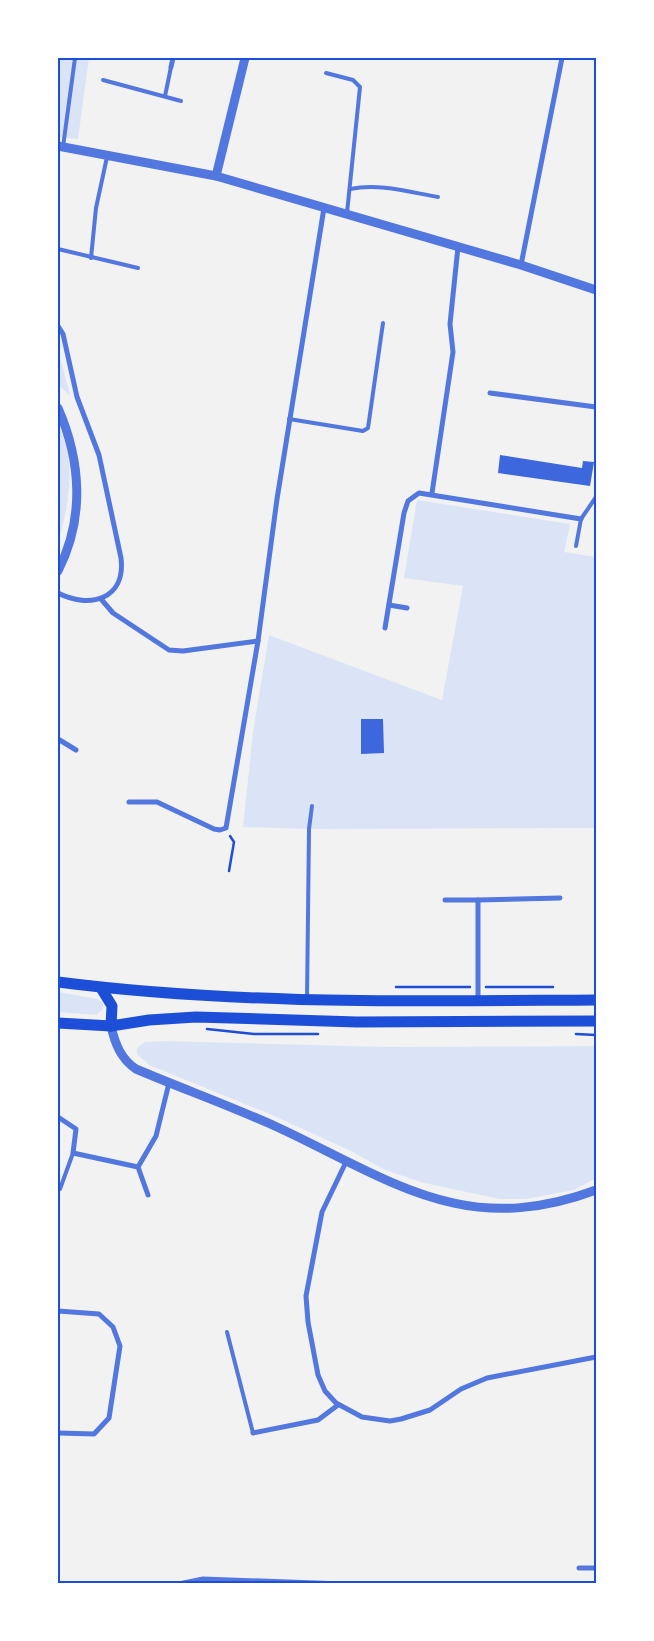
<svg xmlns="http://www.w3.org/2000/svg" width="654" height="1641" font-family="Commissioner,sans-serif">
	<rect width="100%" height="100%" fill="#f2f2f2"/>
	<g fill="#dbe4f7">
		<polygon points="58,58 89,58 78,139 58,137"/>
		<polygon points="58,346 58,350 70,395 58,385"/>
		<path d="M58,425c19,37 11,80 0,118z"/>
		<polygon points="417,500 570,524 564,552 596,557 596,828 309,829 243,827 253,732 269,635 442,700 463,586 404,578"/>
		<polygon points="58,992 98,999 103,1003 103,1009 96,1015 58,1012"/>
		<polygon points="163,1041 387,1047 596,1046 596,1178 574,1190 526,1199 500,1199 424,1183 385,1170 351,1151 272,1115 149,1065 137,1054 137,1048 145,1042"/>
	</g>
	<g fill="#3d67dc">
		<polygon points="500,455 582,468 583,461 594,462 590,486 498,473"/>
		<polygon points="361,719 383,719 384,753 361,754"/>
	</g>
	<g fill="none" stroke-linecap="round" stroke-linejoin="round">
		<g stroke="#1d4ed8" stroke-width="2.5">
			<polyline points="229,871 234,842 230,836"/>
			<polyline points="396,987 470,987"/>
			<polyline points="486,987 553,987"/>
			<polyline points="207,1029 254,1034 318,1034"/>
			<polyline points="576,1034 596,1035"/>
		</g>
		<g stroke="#5277de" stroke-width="4">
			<polyline points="326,73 353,80 360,87 347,213"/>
			<polyline points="103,80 181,101"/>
			<polyline points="165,96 171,67"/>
			<polyline points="63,147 75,58"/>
			<path d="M350,189c29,-6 59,3 88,8"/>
			<polyline points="58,249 138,268"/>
			<polyline points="91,258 96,208 107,157"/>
			<polyline points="289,419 363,431 368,428 383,323"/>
			<polyline points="576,546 581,519 596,497 596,491"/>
			<polyline points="307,999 309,829 312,806"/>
			<polyline points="58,1189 60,1189 73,1153"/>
			<polyline points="227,1332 253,1433"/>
		</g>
		<g stroke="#5277de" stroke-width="5">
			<polyline points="171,67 173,58"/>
			<polyline points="521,265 562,58"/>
			<path d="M58,326l5,8 14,63 22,58 22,103c5,42 -32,51 -63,35"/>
			<polyline points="490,393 596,407"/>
			<polyline points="432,493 453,352 450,324 458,247"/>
			<polyline points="101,599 113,613 169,650 183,651 258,641"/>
			<polyline points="389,605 407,608"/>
			<polyline points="385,628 404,513 408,501 419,493 581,519"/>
			<polyline points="58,739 76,750"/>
			<polyline points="129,802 157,802 214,829 220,830 226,828 258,641 277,499 324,208"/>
			<polyline points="445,900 478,900"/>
			<polyline points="478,1000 478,900 560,898"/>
			<polyline points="58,1117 76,1129 73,1153 138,1167"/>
			<polyline points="346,1162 322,1212 306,1296 308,1322 318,1375 325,1391 336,1403 362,1417 390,1421 401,1419 430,1410 461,1389 487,1378 596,1357"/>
			<polyline points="148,1195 138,1167 156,1136 169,1083"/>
			<polyline points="58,1311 99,1314 113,1327 120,1346 109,1418 94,1434 58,1433"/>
			<polyline points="253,1433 318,1420 338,1405"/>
			<polyline points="579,1568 596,1568"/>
			<polyline points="179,1584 203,1579 343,1584"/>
		</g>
		<g stroke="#5277de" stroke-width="9">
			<polyline points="58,146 216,176 521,265 596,290"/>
			<polyline points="216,176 245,58"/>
			<path d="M58,408c23,53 27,110 0,163"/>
			<path d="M111,1026c4,18 10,33 25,43 47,20 95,37 141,58 114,53 188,112 319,63"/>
		</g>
		<g stroke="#1d4ed8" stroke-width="11">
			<path d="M58,982c179,23 358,19 538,18"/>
			<polyline points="101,988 112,1006 111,1026"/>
			<polyline points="58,1023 111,1026 149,1020 196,1017 357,1022 596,1021"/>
		</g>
	</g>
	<rect width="654" height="1641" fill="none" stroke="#ffffff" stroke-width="118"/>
	<rect x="59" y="59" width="536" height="1523" fill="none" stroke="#1d4ed8" stroke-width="2"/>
</svg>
